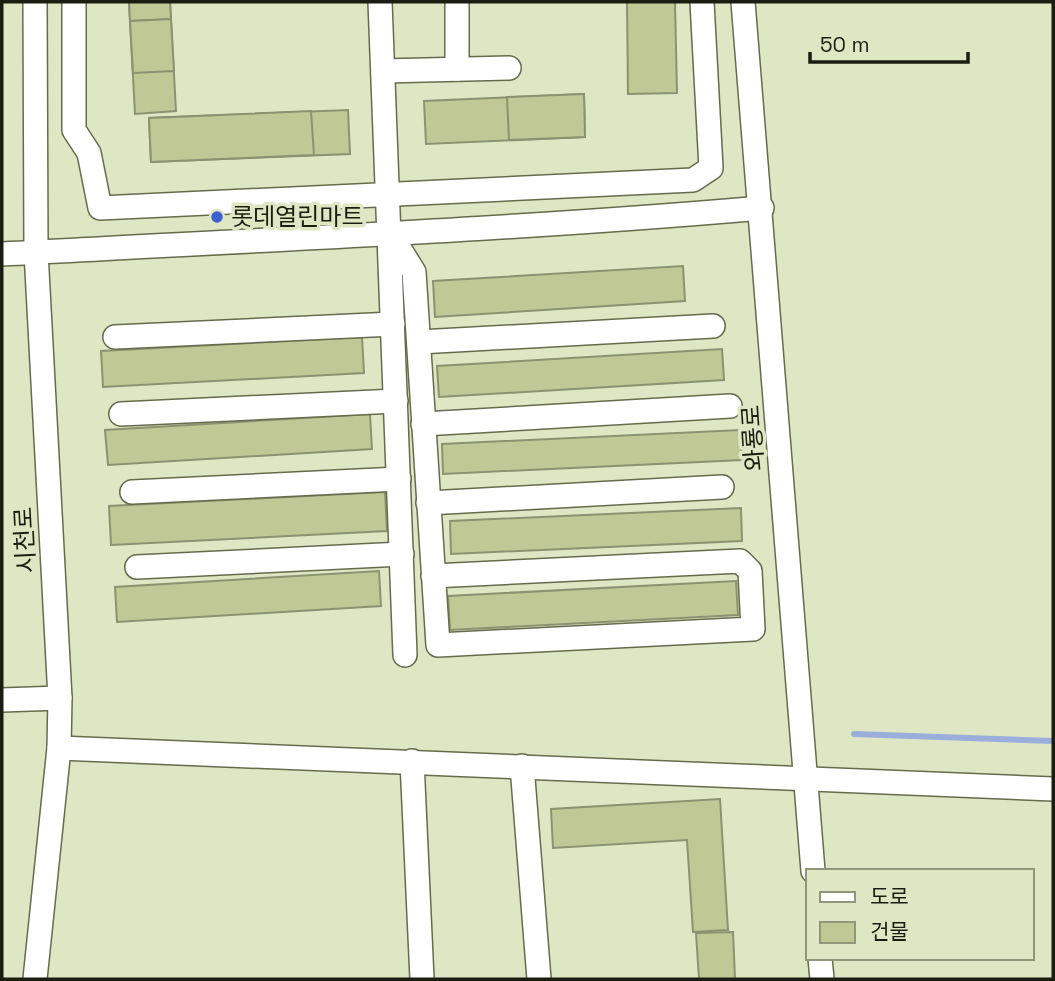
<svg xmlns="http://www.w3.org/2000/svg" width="1055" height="981" font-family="'Space Grotesk','Noto Sans KR',sans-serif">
	<rect width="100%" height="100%" fill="#dfe6c3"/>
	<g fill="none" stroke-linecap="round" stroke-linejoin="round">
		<polyline stroke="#9aaedc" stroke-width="6" points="854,734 1053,741"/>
	</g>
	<g fill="#c0c996" stroke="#8b9271" stroke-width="2">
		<polygon points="129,2 170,2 176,111 135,114"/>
		<polygon points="129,2 170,2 171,19 130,21"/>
		<polygon points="627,2 675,2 677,93 628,94"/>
		<polygon points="171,19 174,71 133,73 130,21"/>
		<polygon points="584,94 585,137 426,144 424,101"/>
		<polygon points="584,94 585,137 509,140 507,97"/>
		<polygon points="348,110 350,154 151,162 149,118"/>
		<polygon points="311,111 314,155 151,162 149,118"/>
		<polygon points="683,266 685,301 435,317 433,281"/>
		<polygon points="362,337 364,373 103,387 101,351"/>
		<polygon points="722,349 724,380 439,397 437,366"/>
		<polygon points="370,414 372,449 108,465 105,430"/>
		<polygon points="740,430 742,460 443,474 442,444"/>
		<polygon points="385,492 387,531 111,545 109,506"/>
		<polygon points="741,508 742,541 451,554 450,521"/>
		<polygon points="379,571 381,606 117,622 115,587"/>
		<polygon points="736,581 738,615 450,630 448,596"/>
		<polygon points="720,799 728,930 693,932 687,840 553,848 551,809"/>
		<polygon points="733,932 735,979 699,979 696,933"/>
	</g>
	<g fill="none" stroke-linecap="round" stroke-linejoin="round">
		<defs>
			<g id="minor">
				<polyline points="74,2 74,130 89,153 100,208 693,180 711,168 702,2"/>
				<polyline points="380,2 405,655"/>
				<polyline points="457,2 457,69"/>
				<polyline points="743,2 813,871"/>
				<polyline points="383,71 509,68"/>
				<polyline points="391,235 414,272 438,645 753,629 750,571 740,561 433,576"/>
				<path d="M2,254c253,-14 507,-24 760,-46"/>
				<polyline points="115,337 393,324"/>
				<polyline points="419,342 713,326"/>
				<polyline points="121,414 396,401"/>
				<polyline points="423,424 730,406"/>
				<polyline points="132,492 399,479"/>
				<polyline points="428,503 722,487"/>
				<polyline points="137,567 402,554"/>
				<polyline points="2,700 60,698"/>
				<polyline points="59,748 1053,789"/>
				<polyline points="412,761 422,979"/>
				<polyline points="522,766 539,979"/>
				<polyline points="820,958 822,979"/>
				<polyline points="35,979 59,748 60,698 36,252 35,2"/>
			</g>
		</defs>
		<use href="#minor" stroke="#666b4c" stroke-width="26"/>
		<use href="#minor" stroke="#fff" stroke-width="23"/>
	</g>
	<circle fill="#3b60d1" stroke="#dfe6c3" stroke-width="2.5" cx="217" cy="217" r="7"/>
	<g text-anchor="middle" stroke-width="7" stroke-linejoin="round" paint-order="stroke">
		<g font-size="24" fill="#1b1d10" stroke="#dfe6c3" text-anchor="start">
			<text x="231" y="225">롯데열린마트</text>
		</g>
		<g font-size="24" fill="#1b1d10" stroke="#dfe6c3">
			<text transform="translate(753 438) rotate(-94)" y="8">와룡로</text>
			<text transform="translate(25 540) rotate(-93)" y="8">시천로</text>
		</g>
	</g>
	<rect width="1055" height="981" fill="none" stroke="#1b1d10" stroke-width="7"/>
	<rect x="806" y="869" width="228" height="91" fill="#dfe6c3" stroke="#91967b" stroke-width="2"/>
	<rect x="820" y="892" width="35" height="10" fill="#ffffff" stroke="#91967b" stroke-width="2"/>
	<text x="870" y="904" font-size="21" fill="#1b1d10">도로</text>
	<rect x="820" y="922" width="35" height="21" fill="#c0c996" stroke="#91967b" stroke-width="2"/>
	<text x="870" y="939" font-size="21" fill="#1b1d10">건물</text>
	<path d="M810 52v10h158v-10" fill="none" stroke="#1b1d10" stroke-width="3.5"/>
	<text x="820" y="52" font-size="21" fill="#1b1d10" stroke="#dfe6c3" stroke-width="5" paint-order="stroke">50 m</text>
</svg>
